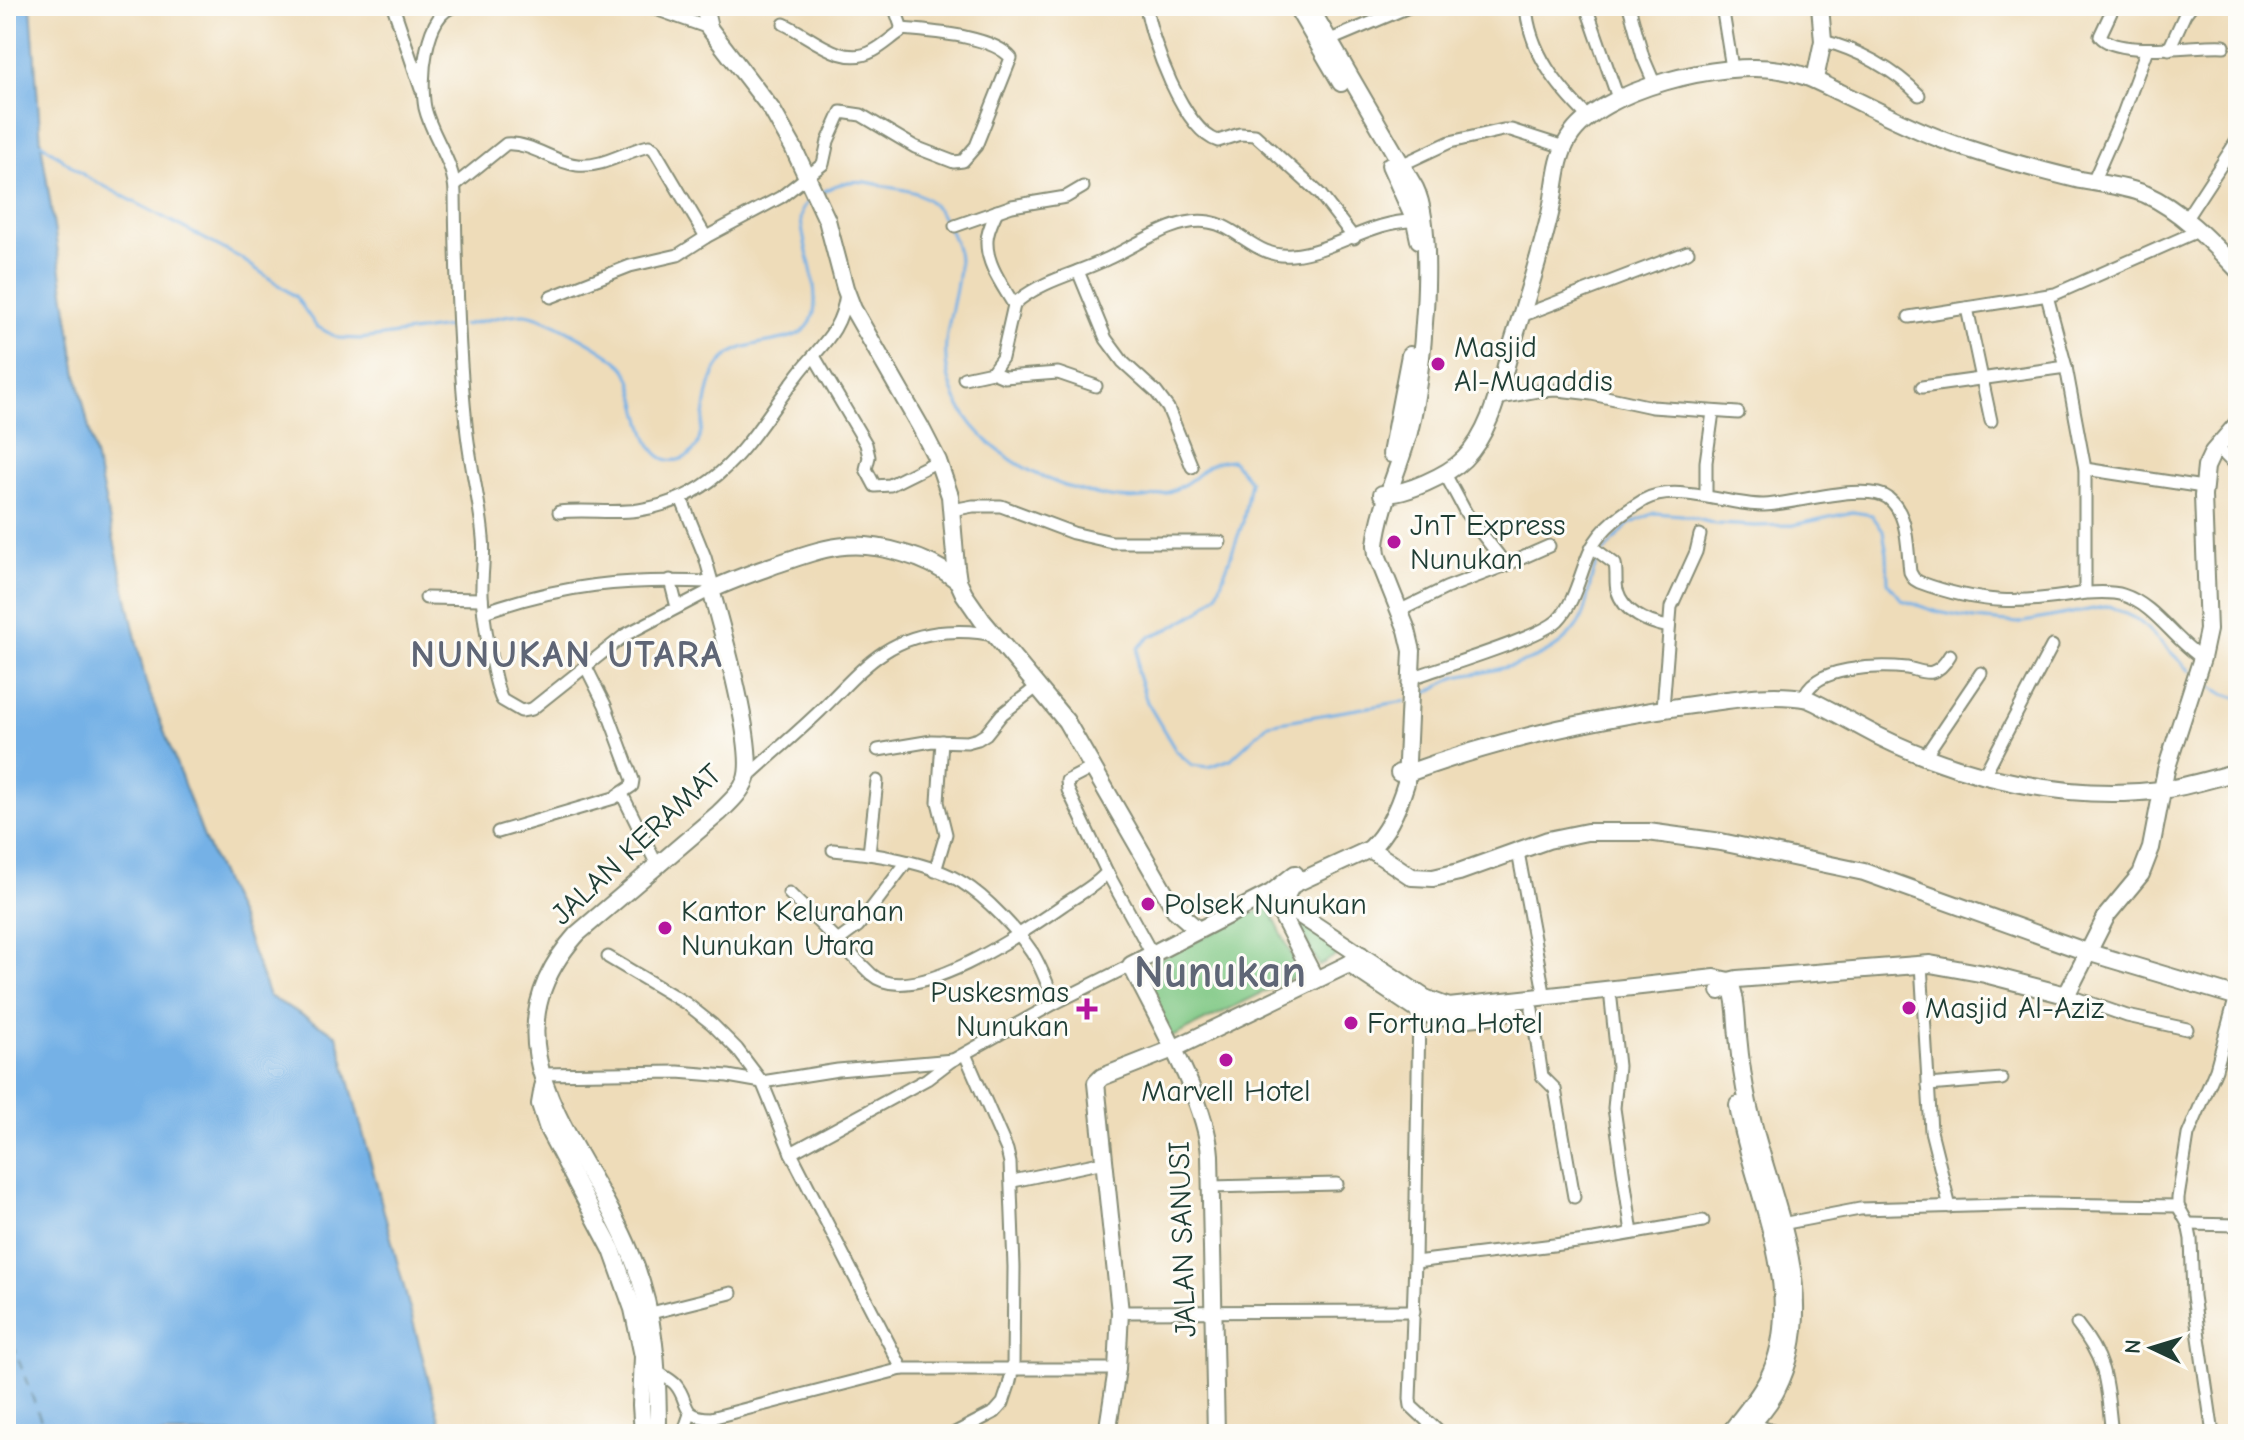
<svg xmlns="http://www.w3.org/2000/svg" width="2244" height="1440" font-family="'Comic Neue',sans-serif">
	<rect width="100%" height="100%" fill="#fdfcf7"/>
	<filter id="ink" filterUnits="userSpaceOnUse"><feTurbulence type="fractalNoise" baseFrequency=".0125" numOctaves="2"/><feDisplacementMap in="SourceGraphic" scale="16" xChannelSelector="R" yChannelSelector="G"/><feConvolveMatrix kernelMatrix="1 2 1 2 8 2 1 2 1" color-interpolation-filters="sRGB"/></filter>
	<filter id="wash" filterUnits="userSpaceOnUse"><feTurbulence type="fractalNoise" baseFrequency=".006" numOctaves="4" result="noise"/><feDisplacementMap in="SourceGraphic" scale="32" xChannelSelector="R" yChannelSelector="G"/><feGaussianBlur stdDeviation="1.8" result="paint"/><feColorMatrix in="noise" values="0 0 0 0 0 0 0 0 0 0 0 0 0 0 0 0 0 1.4 0 .05"/><feComposite in="paint" operator="in"/></filter>
	<g filter="url(#wash)">
		<rect width="100%" height="100%" fill="#eedcb9"/>
		<g fill="#7fc884" stroke="#4f825c" stroke-width="2">
			<polygon points="1268,906 1301,974 1172,1037 1139,969"/>
			<polygon points="1295,918 1341,952 1319,966"/>
		</g>
		<polygon fill="#74b1e6" stroke="#4a778d" stroke-width="2" points="6,6 31,6 41,143 77,375 146,683 205,840 241,921 269,996 337,1035 443,1434 6,1434"/>
		<g fill="none" stroke-linecap="round" stroke-linejoin="round">
			<g stroke="#74b1e6" stroke-width="3">
				<polyline points="41,143 85,176 239,257 296,297 316,326 338,338 361,339 455,326"/>
				<path d="M820,194c24,-16 42,-15 69,-7 9,2 20,3 29,7 21,9 34,38 40,58 5,22 -10,65 -12,90 -7,87 82,141 158,154 29,5 55,4 81,-12 23,-14 16,-22 47,-24l18,21 -7,41 -26,72 -17,17 -29,17 -20,8 -13,12 -1,24 10,30 29,49 16,14 17,2 22,-8 37,-35 137,-23"/>
				<path d="M463,325c20,-3 40,-11 60,-11 21,0 86,38 101,53 18,19 13,101 54,93 9,-2 13,-6 19,-14 10,-26 6,-59 23,-82 28,-37 94,-6 95,-61 1,-28 -12,-56 -14,-85l2,-11 7,-7"/>
				<polyline points="1604,552 1628,525 1654,513 1682,515 1716,524 1755,526 1793,525 1853,512 1872,515 1883,531 1887,554 1888,583 1902,600 1938,612 1974,619 2019,623 2109,606 2138,620 2190,671"/>
				<polyline points="2202,681 2224,694 2238,698"/>
				<path d="M1417,699c12,-6 24,-16 37,-21 9,-3 21,-4 30,-6 33,-6 71,-16 92,-45 15,-19 10,-48 24,-69"/>
			</g>
			<polyline stroke="#396069" stroke-width="2" stroke-dasharray="10 8" stroke-linecap="butt" points="6,1326 46,1434"/>
		</g>
	</g>
	<g filter="url(#ink)">
		<g fill="none" stroke-linecap="round" stroke-linejoin="round">
			<defs>
				<g id="street">
					<polyline points="393,6 421,89"/>
					<path d="M456,6c-32,7 -36,76 -31,102 7,30 30,54 30,86 1,76 3,154 11,230 3,38 14,76 17,114 2,16 -1,32 -1,48 -1,21 11,96 20,114l19,11 11,-2 93,-74 86,-45"/>
					<polyline points="647,6 709,28"/>
					<path d="M1146,6c5,34 37,124 72,135l22,-7 15,1 65,59 34,44"/>
					<path d="M1526,6c3,46 32,81 63,112"/>
					<polyline points="1586,6 1619,101"/>
					<polyline points="1629,6 1643,57 1655,85"/>
					<polyline points="1722,6 1732,68"/>
					<path d="M2114,6l-14,30c17,22 96,8 124,10"/>
					<path d="M784,24c27,12 58,44 89,27 10,-5 18,-13 27,-19l1,-6 -7,-20"/>
					<path d="M1823,41c34,8 72,29 96,54"/>
					<polyline points="1323,43 1411,6"/>
					<polyline points="2169,49 2185,14 2191,6"/>
					<polyline points="1401,165 1450,142 1503,130 1511,130 1564,147"/>
					<polyline points="2093,182 2123,114 2147,49"/>
					<path d="M455,185l51,-41c25,-2 47,18 71,21 26,3 48,-14 72,-19l5,3 52,88"/>
					<path d="M997,211c-4,9 -10,20 -10,30 -1,23 16,45 27,64"/>
					<polyline points="2185,220 2238,139"/>
					<polyline points="955,226 1012,206 1066,197 1083,187"/>
					<polyline points="1078,271 1106,339 1123,362 1156,392 1168,408 1192,467"/>
					<path d="M551,297l79,-31 48,-11 28,-18 75,-40 42,-33 5,-23 13,-29 20,3 54,32 39,15 9,-1 13,-15 35,-88c-19,-23 -81,-26 -109,-29"/>
					<polyline points="1967,308 1991,421"/>
					<polyline points="1521,316 1688,252"/>
					<polyline points="1909,317 2055,294 2198,231"/>
					<polyline points="814,356 866,444 869,457 866,469 875,486 890,485 938,461"/>
					<path d="M992,372l10,-14 12,-53 5,-5c25,-20 59,-27 88,-41 29,-13 69,-43 102,-37 29,4 48,37 83,33 43,-4 80,-35 123,-34"/>
					<polyline points="964,378 992,372 1004,377 1058,373 1096,386"/>
					<polyline points="1922,387 2066,367"/>
					<polyline points="1495,399 1538,391 1558,390 1592,394 1652,407 1738,413"/>
					<polyline points="2217,447 2238,468"/>
					<polyline points="2085,469 2203,487"/>
					<polyline points="1706,496 1706,462 1713,412"/>
					<polyline points="681,498 705,557 712,582"/>
					<polyline points="952,510 973,506 1001,506 1073,533 1112,542 1220,542"/>
					<path d="M559,512c27,-3 54,2 80,-2 85,-13 111,-73 158,-134 22,-30 44,-42 49,-82"/>
					<path d="M1592,547l23,17c2,9 0,18 2,26 7,23 31,33 52,37"/>
					<polyline points="1506,565 1549,546"/>
					<polyline points="670,580 677,607"/>
					<path d="M2085,593c12,0 26,-2 38,2 32,10 51,45 79,63"/>
					<polyline points="426,598 482,599"/>
					<polyline points="1399,611 1446,588 1506,565 1466,513 1444,472"/>
					<path d="M484,612c80,-28 140,-33 225,-30l8,5"/>
					<path d="M1412,678c29,-11 128,-40 146,-58 18,-19 22,-48 33,-71 11,-22 33,-37 53,-49 32,-18 85,6 120,5 30,-1 102,-23 124,-7 21,16 19,50 22,74l4,7 5,3c61,23 103,22 166,11v-124l-19,-102 -19,-71"/>
					<path d="M1804,698c8,-32 75,-33 103,-30 7,1 17,6 25,4 8,-2 14,-10 18,-17"/>
					<polyline points="1663,708 1671,607 1696,552 1700,535"/>
					<polyline points="878,750 932,741 967,742 978,739 986,734 1002,714 1038,686"/>
					<polyline points="1925,756 1981,673"/>
					<path d="M747,777c24,-22 49,-43 73,-66 40,-39 65,-75 126,-79 17,-1 32,-1 49,4"/>
					<polyline points="1983,777 2052,646"/>
					<polyline points="622,794 657,865"/>
					<polyline points="498,832 614,798 632,786 633,780 605,705 585,665"/>
					<path d="M833,850c38,3 98,12 130,33 23,14 54,47 69,69 10,16 16,34 23,51"/>
					<polyline points="1518,852 1545,998"/>
					<polyline points="869,854 877,781"/>
					<polyline points="935,871 946,834 938,802 942,741"/>
					<polyline points="1107,872 1152,954"/>
					<path d="M789,893l82,81c41,37 156,-44 192,-69 14,-10 33,-19 44,-33l-39,-82 -1,-9 27,-14"/>
					<polyline points="839,940 858,926 906,863"/>
					<polyline points="608,957 687,1004 712,1024 737,1049 762,1082 791,1153 902,1369"/>
					<polyline points="1921,964 1931,1131 1950,1207"/>
					<polyline points="2064,994 2127,1016 2187,1029"/>
					<polyline points="1611,1000 1618,1066 1614,1108 1632,1233"/>
					<polyline points="1532,1009 1542,1076 1555,1089 1574,1197"/>
					<polyline points="1419,1011 1415,1262 1410,1399 1411,1406 1441,1434"/>
					<polyline points="541,1074 678,1072 728,1076 762,1082 838,1070 953,1060 1055,1003 1131,965"/>
					<polyline points="1928,1085 2002,1079"/>
					<polyline points="791,1153 927,1079 952,1060"/>
					<polyline points="1013,1181 1104,1162"/>
					<polyline points="1211,1187 1337,1184"/>
					<polyline points="2188,1224 2238,1225"/>
					<polyline points="1776,1225 1860,1209 2040,1204 2178,1206"/>
					<polyline points="1415,1262 1594,1240 1703,1221"/>
					<polyline points="1120,1312 1414,1311"/>
					<polyline points="651,1313 731,1293"/>
					<path d="M2077,1324c32,40 29,62 35,110"/>
					<path d="M658,1372c5,4 12,7 17,12 16,18 3,33 36,34l191,-49h215"/>
					<polyline points="1752,1424 1782,1434"/>
					<polyline points="683,1434 690,1414"/>
					<polyline points="953,1434 995,1412 1003,1403 1009,1385 1013,1368 1014,1267 1010,1163 1007,1150 965,1054"/>
					<polyline points="2213,1434 2193,1296 2191,1239 2188,1224 2178,1206 2178,1198 2188,1135 2216,1069 2236,996"/>
				</g>
				<g id="secondary">
					<polyline points="704,6 709,28 772,110 793,147 827,220 845,288 853,309 920,426 938,461 950,496 956,567 958,581 964,594 982,620 1066,721 1175,910 1198,930"/>
					<polyline points="1296,6 1341,83"/>
					<path d="M1309,6l106,182c22,45 7,193 -6,244 -10,37 -29,75 -33,113l1,10 30,75 5,21 -6,132c-7,23 -18,49 -36,66l-78,36 -6,11 2,7 12,12 125,83 24,9 266,-29 14,3c8,17 7,37 9,55 2,22 5,45 10,67 19,92 76,192 29,286 -8,17 -22,30 -33,45"/>
					<polyline points="1815,79 1823,41 1820,6"/>
					<polyline points="1390,165 1415,221 1419,240"/>
					<polyline points="1391,454 1410,355"/>
					<path d="M1382,494c23,1 66,-19 82,-35 28,-28 36,-75 47,-111 14,-44 28,-88 39,-134 6,-24 5,-54 19,-76 31,-50 155,-78 211,-68 23,3 40,13 61,23 35,17 69,35 105,48 43,16 89,28 134,39 21,4 44,6 65,14 36,16 66,48 93,76"/>
					<path d="M1399,773h9c93,-34 192,-56 291,-69 36,-5 73,-12 109,-5 24,11 46,25 70,37 83,41 190,66 283,54 26,-3 52,-12 77,-18"/>
					<polyline points="1370,849 1412,877 1433,878 1459,872 1548,840 1587,832 1648,832 1721,842 1864,872 2087,952 2238,997"/>
					<polyline points="1271,894 1315,979"/>
					<path d="M1349,964l70,47c30,13 61,6 92,1"/>
					<polyline points="1720,991 1729,981 1737,979 1930,964 1985,974 2058,993 2064,994 2069,990 2107,915 2141,874 2151,848 2166,770 2202,658 2208,630 2203,496 2206,467 2213,452 2238,423"/>
					<polyline points="543,1087 540,1104 548,1129 612,1250 633,1309 643,1356 641,1405 643,1434"/>
					<path d="M658,1434c0,-64 -2,-119 -27,-180 -44,-110 -156,-205 -54,-320l142,-121c10,-10 22,-20 27,-34 10,-32 -25,-153 -35,-189 18,-9 39,-16 58,-23 52,-18 79,-30 133,-14 22,6 39,14 56,28"/>
					<polyline points="1107,1434 1117,1369 1120,1312 1096,1083 1102,1077 1173,1049 1349,964 1361,955"/>
					<path d="M1216,1434l-6,-279c-4,-56 -54,-138 -79,-190l140,-72 24,-19"/>
					<path d="M1729,1434c13,-18 29,-35 39,-55 42,-83 -16,-189 -30,-274"/>
				</g>
			</defs>
			<use href="#street" stroke="#868c76" stroke-width="15"/>
			<use href="#secondary" stroke="#868c76" stroke-width="20"/>
			<use href="#street" stroke="#fff" stroke-width="11"/>
			<use href="#secondary" stroke="#fff" stroke-width="16"/>
		</g>
	</g>
	<g fill="#b5179e" stroke="#fdfcf7" stroke-width="3">
		<circle cx="1438" cy="364" r="8"/>
		<circle cx="1394" cy="542" r="8"/>
		<circle cx="1148" cy="904" r="8"/>
		<circle cx="665" cy="928" r="8"/>
		<circle cx="1909" cy="1008" r="8"/>
		<path d="M1083 997h8v8h8v8h-8v8h-8v-8h-8v-8h8z"/>
		<circle cx="1351" cy="1023" r="8"/>
		<circle cx="1226" cy="1060" r="8"/>
	</g>
	<g text-anchor="middle" stroke-width="6" stroke-linejoin="round" paint-order="stroke">
		<g font-size="30" fill="#1f3d34" stroke="#fdfcf7" text-anchor="start">
			<text x="1454" y="357">Masjid<tspan x="1454" dy="34">Al-Muqaddis</tspan></text>
			<text x="1410" y="535">JnT Express<tspan x="1410" dy="34">Nunukan</tspan></text>
			<text x="1164" y="914">Polsek Nunukan</text>
			<text x="681" y="921">Kantor Kelurahan<tspan x="681" dy="34">Nunukan Utara</tspan></text>
			<text x="1069" y="1002" text-anchor="end">Puskesmas<tspan x="1069" dy="34">Nunukan</tspan></text>
			<text x="1925" y="1018">Masjid Al-Aziz</text>
			<text x="1367" y="1033">Fortuna Hotel</text>
			<text x="1226" y="1101" text-anchor="middle">Marvell Hotel</text>
		</g>
		<g font-size="30" fill="#1f3d34" stroke="#fdfcf7">
			<text transform="translate(636 844) rotate(-43)" y="10">JALAN KERAMAT</text>
			<text transform="translate(1182 1239) rotate(-92)" y="10">JALAN SANUSI</text>
		</g>
		<g font-size="38" font-weight="bold" letter-spacing="2" fill="#5f6676" stroke="#fdfcf7">
			<text x="567" y="667">NUNUKAN UTARA</text>
		</g>
		<g font-size="46" font-weight="bold" fill="#5f6676" stroke="#fdfcf7">
			<text x="1220" y="987">Nunukan</text>
		</g>
	</g>
	<rect width="2244" height="1440" fill="none" stroke="#fdfcf7" stroke-width="32"/>
	<g transform="translate(2152 1348) rotate(274)" stroke="#fdfcf7" stroke-width="6" paint-order="stroke">
	<path d="M0-6L14 30L0 20L-14 30Z" fill="#1f3d34"/>
	<text y="-12" font-size="22" font-weight="bold" text-anchor="middle" fill="#1f3d34">N</text>
	</g>
</svg>
